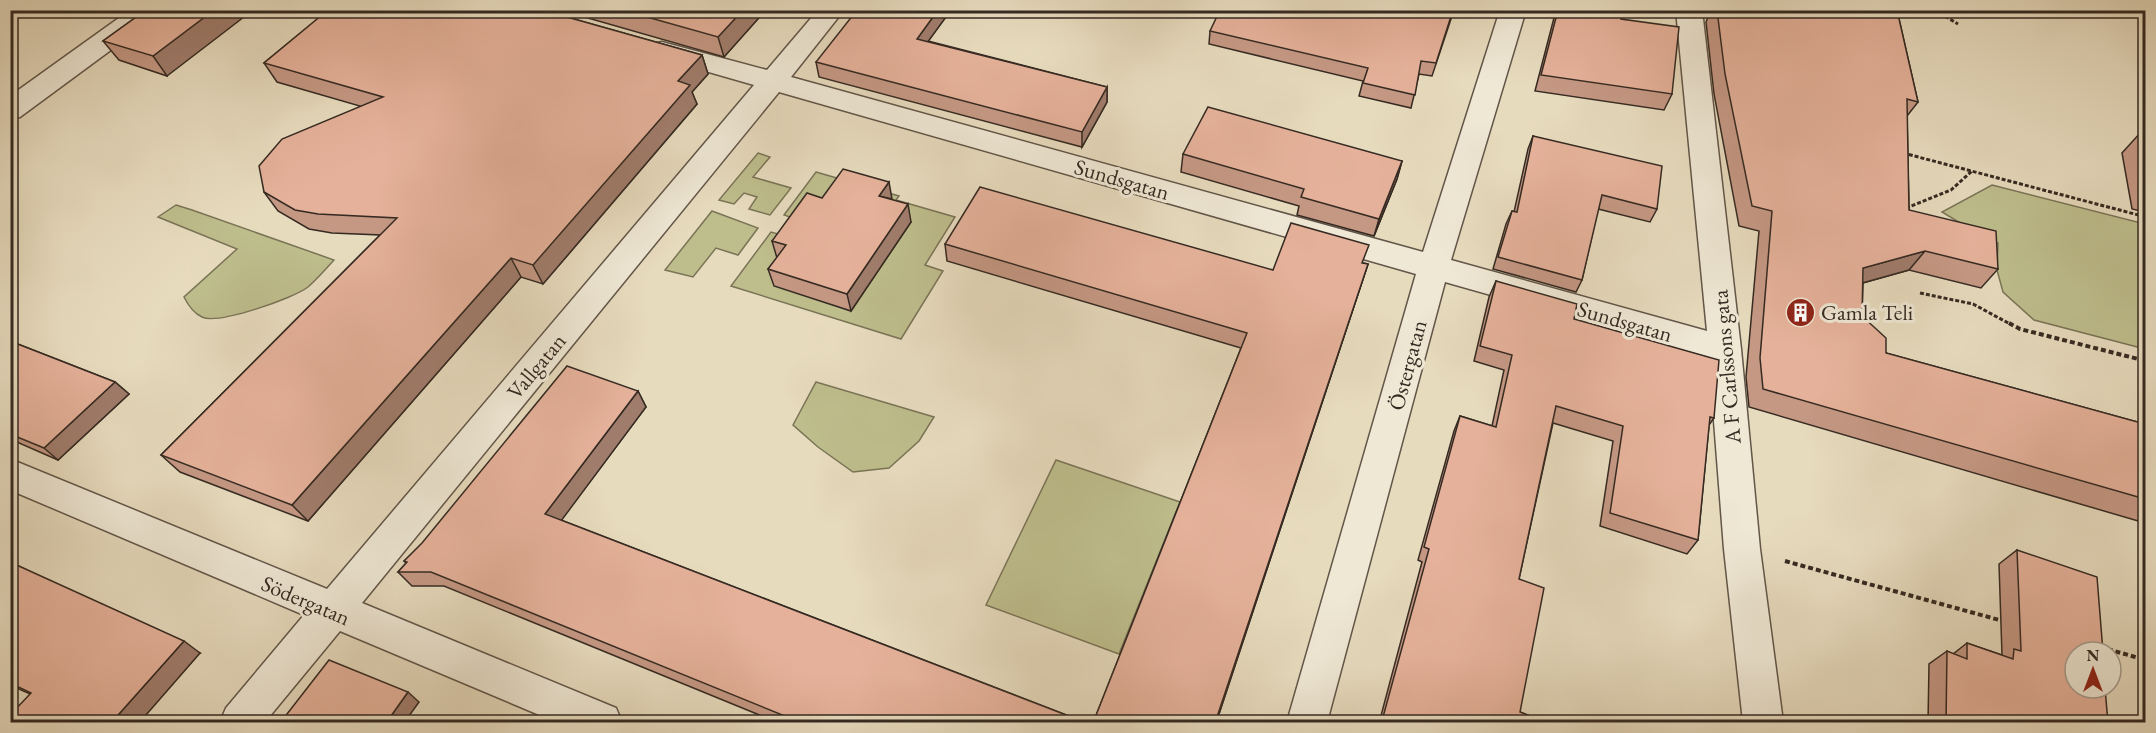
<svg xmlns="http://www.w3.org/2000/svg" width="2156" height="733" font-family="'EB Garamond',serif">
	<rect width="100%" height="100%" fill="#e7dbbe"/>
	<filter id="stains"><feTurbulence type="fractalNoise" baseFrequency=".00333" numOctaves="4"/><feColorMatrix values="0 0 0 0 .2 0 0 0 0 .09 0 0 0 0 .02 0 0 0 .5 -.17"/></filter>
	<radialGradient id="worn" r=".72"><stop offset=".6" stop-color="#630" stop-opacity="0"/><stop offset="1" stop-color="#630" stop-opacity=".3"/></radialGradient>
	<g fill="#bebd8c" stroke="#7a7457" stroke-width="1.5">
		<polygon points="758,153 770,157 753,177 791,188 770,215 749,209 757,197 744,193 734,204 719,200"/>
		<polygon points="816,172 899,196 896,200 955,217 925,265 943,271 901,339 731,286 771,232 789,237 801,221 784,215"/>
		<polygon points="1992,185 2145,224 2145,349 2034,320 2003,292 1997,270 1998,243 1985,238 1942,212"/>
		<path d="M176,205l16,5 142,50c-8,9 -17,19 -26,27 -14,11 -90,38 -106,30 -9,-4 -14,-12 -18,-20l53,-48 -79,-32z"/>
		<polygon points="712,211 758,228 738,255 716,248 693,277 665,270"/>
		<polygon points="816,382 934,417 919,441 889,468 853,472 818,447 793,425"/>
		<polygon points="1056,460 1180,502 1119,654 986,605"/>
	</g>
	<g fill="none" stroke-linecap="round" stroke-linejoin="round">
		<defs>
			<g id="street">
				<polygon points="130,10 160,10 157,16 20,117 10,119 10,96"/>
				<polygon points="818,10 844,10 791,77 1423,252 1500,10 1526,10 1451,260 1707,331 1676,10 1702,10 1741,349 1760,549 1783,722 1743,722 1724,549 1709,357 1445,282 1327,722 1287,722 1416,274 779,92 362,603 616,708 622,722 556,722 340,631 265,722 220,722 226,708 304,615 10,490 10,459 327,589 754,85 653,56 649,50 653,44 662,42 767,70"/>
			</g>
		</defs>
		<use href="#street" stroke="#625649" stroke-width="3"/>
		<g stroke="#352a22" stroke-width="3" stroke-dasharray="4 2" stroke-linecap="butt">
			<polyline points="1935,10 1958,24"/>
			<polyline points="1903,153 2146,217"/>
			<polyline points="1906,208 1951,190 1972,171"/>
			<polyline points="1920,293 1973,304 2012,325"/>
		</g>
		<g stroke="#352a22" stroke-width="4" stroke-dasharray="5 3" stroke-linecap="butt">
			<polyline points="2009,323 2020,329 2146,361"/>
			<polyline points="1785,561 2003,621"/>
			<polyline points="2100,647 2146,660"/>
		</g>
		<use href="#street" fill="#efe8d5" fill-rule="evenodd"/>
	</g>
	<g fill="#c59884" stroke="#352a22" stroke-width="1.5">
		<polygon points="146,10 167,76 119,60 103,41"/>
		<polygon points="300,10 542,10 702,55 708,74 692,92 697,104 543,284 521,277 308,521 180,472 161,455 380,235 332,233 309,229 278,211 264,192 360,106 277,82 264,63 320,17"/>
		<polygon points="560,10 766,10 724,57"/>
		<polygon points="951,10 928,41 1107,87 1107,102 1082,147 819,77 816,62"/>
		<polygon points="1454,10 1432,76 1419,74 1411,108 1359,96 1363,81 1209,44 1210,31"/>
		<polygon points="1556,10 1622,10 1621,19 1672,94 1664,110 1535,91"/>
		<polygon points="1711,10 1897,10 1918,102 1907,116 1909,210 1998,269 1981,288 1909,270 1863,283 1862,316 1886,353 2145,424 2145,523 1749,407 1746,377 1759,231 1739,226 1714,94 1706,22"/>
		<polygon points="2141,132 2145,133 2145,212 2132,209 2122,153"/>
		<polygon points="1533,136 1657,209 1650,222 1598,209 1582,280 1576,292 1493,269 1506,224 1512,211 1514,212 1528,149"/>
		<polygon points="1183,154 1402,161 1397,179 1374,236 1297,215 1299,206 1181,172"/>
		<polygon points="822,198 892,200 911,222 851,311 774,286 768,269 777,258 772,241"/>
		<polygon points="945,244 1273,270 1364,263 1368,264 1216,723 1093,723 1241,348 947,261"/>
		<polygon points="1496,281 1574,319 1714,418 1709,425 1698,540 1687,554 1600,526 1613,441 1553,423 1519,579 1520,712 1548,723 1379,723 1422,562 1418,560 1454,431 1460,416 1492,426 1504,370 1474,361 1489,297"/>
		<polygon points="10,341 115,382 129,394 58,460 10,439"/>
		<polygon points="638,391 646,407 561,520 1087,723 779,723 444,586 412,586 398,572 406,563 404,561"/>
		<polygon points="2017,550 2108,723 1928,723 1929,664 1947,651 1953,654 1967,643 2002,655 1999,564"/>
		<polygon points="10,562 200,653 30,694 10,685"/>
	</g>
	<g fill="#a07c6c" stroke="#352a22" stroke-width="1.5">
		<polygon points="214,10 253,10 167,76 153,56"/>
		<polygon points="743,10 766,10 724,57 718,37"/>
		<polygon points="938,10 951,10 919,54 917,39"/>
		<polygon points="702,55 708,74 692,92 697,104 543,284 533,265 678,81"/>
		<polygon points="1107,87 1107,102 1082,147 1082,132"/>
		<polygon points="1402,161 1397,179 1374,236 1379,219"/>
		<polygon points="889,182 892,199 879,196"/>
		<polygon points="908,204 911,222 851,311 847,294"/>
		<polygon points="1925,251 1909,270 1848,287 1863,268"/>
		<polygon points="511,258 521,277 308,521 292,505"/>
		<polygon points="1368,264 1216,723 1215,723"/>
		<polygon points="115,382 129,394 58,460 44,448"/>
		<polygon points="638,391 646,407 555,529 545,514"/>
		<polygon points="184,641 200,653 139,723 111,723"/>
		<polygon points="408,692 419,702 404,723 386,723"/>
	</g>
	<g fill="#e5b19a" stroke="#352a22" stroke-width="1.5">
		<polygon points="146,10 214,10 153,56 103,41"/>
		<polygon points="328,10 542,10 702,55 678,81 690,85 533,265 511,258 292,505 161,455 397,218 318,214 295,210 264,192 259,166 282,139 383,97 264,63"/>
		<polygon points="622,10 743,10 718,37"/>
		<polygon points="857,10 938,10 917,39 1107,87 1082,132 816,62"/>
		<polygon points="1220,10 1453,10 1436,63 1421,61 1415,95 1363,83 1368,68 1210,31"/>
		<polygon points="1558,10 1622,10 1621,19 1679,27 1672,94 1541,75"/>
		<polygon points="1717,10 1897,10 1918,102 1907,99 1909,210 1996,231 1998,269 1925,251 1863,268 1862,316 1886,338 1886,353 2145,424 2145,499 1763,389 1760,358 1772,211 1752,206 1725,74"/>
		<polygon points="1208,107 1402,161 1379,219 1301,197 1304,189 1183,154"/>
		<polygon points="2141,132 2145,133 2145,157"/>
		<polygon points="1533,136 1662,166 1657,209 1602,195 1582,280 1498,257 1512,211 1517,212"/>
		<polygon points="843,169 889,182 879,196 908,204 847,294 768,269 786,245 772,241 807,193 822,198"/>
		<polygon points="980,187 1273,270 1291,223 1369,245 1362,263 1368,264 1215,723 1093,723 1247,333 945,244"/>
		<polygon points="1496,281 1577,304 1574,319 1719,360 1714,418 1710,417 1698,540 1610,513 1623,426 1556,406 1519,579 1544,588 1520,712 1548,723 1397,723 1383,717 1429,549 1424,547 1460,416 1496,427 1512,355 1480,346"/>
		<polygon points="10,341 115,382 44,448 10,434"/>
		<polygon points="567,366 638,391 545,514 1087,723 802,723 431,572 398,572 407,562 404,561 422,543"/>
		<polygon points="2017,550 2097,577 2103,652 2075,652 2075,688 2105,688 2108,723 1946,723 1947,651 1967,659 1967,643 2013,659 2014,649 2021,651"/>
		<polygon points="10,562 184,641 111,723 10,723 10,715 31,693 10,683"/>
		<polygon points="329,660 408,692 386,723 280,723"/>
	</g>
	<defs>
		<symbol id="building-disc" viewBox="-11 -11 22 22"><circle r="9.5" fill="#8f2418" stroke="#efe8d5"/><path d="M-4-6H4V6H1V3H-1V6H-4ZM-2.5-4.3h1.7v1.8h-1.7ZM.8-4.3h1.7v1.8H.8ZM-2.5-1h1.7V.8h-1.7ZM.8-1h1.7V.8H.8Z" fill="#fff"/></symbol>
	</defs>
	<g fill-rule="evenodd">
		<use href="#building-disc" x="1784" y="296" width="33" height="33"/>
	</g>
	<g text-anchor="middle" stroke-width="6" stroke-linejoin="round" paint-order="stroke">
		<g font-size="22" fill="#352a22" stroke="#efe8d5">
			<text transform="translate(1122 179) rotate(16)" y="8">Sundsgatan</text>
			<text transform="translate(1625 321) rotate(16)" y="8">Sundsgatan</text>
			<text transform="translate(1407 365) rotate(-75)" y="8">Östergatan</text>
			<text transform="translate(536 366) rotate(-50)" y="8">Vallgatan</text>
			<text transform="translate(1726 367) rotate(-95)" y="8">A F Carlssons gata</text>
			<text transform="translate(306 600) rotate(23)" y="8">Södergatan</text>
		</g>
		<g font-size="22" fill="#352a22" stroke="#efe8d5" text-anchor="start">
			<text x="1821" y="320">Gamla Teli</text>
		</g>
	</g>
	<rect width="2156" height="733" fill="none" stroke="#e7dbbe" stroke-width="36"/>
	<rect x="12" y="12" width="2132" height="709" fill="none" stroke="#352a22" stroke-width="3"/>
	<rect x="18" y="18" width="2120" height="697" fill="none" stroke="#352a22" stroke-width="1.5"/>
	<g transform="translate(2093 670)"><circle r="28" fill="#efe8d5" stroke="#a59c8d" stroke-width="1.5"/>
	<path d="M0-4.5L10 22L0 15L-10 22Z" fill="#8f2418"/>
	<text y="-9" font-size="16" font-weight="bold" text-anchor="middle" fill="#352a22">N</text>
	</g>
	<rect width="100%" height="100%" filter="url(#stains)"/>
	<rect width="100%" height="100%" fill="url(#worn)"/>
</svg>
